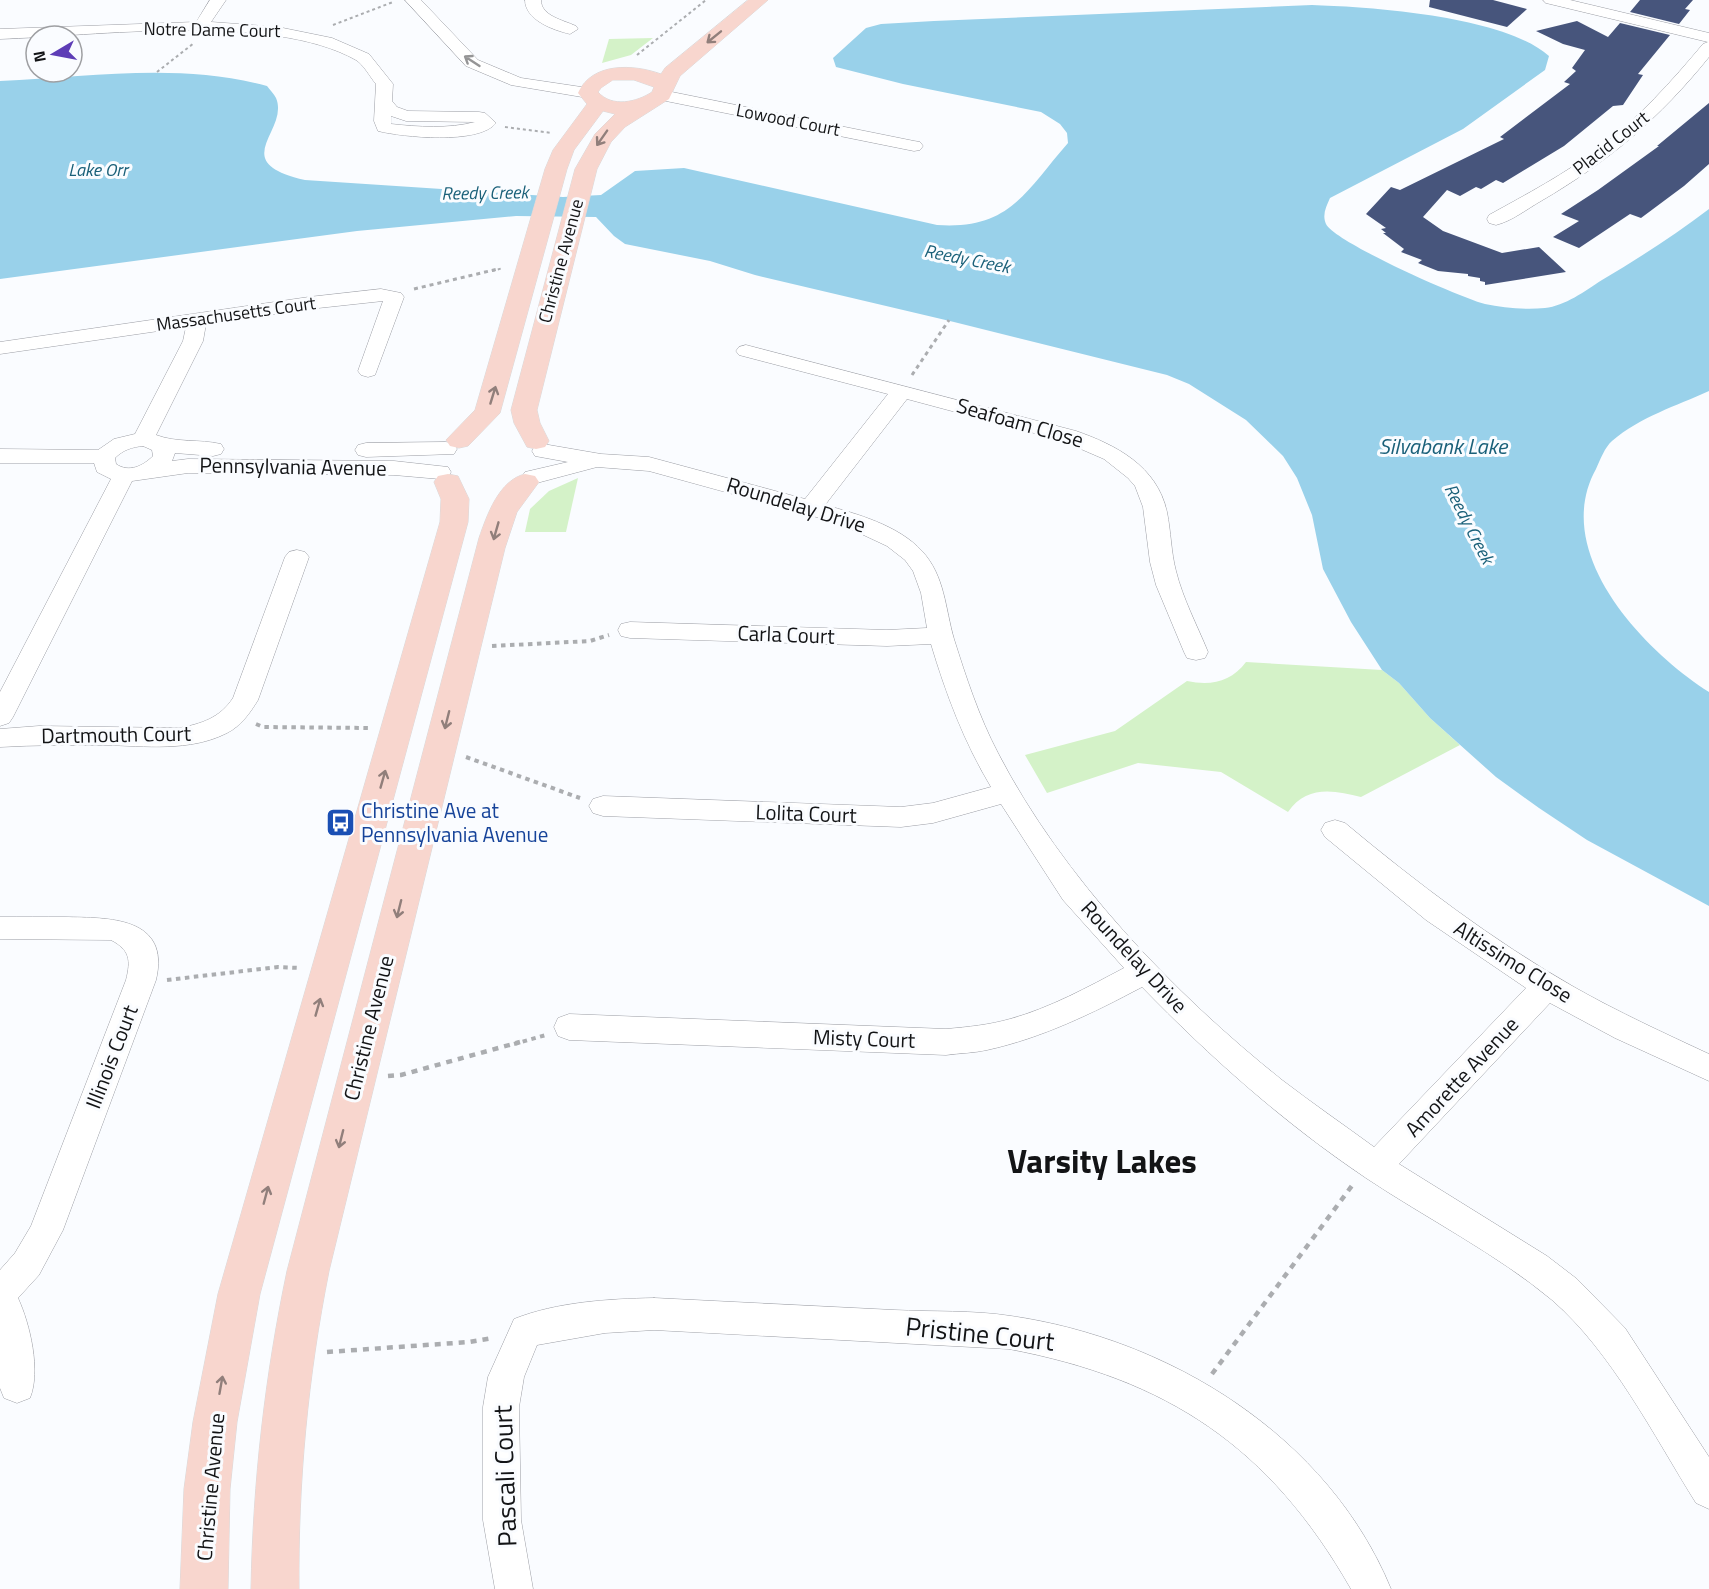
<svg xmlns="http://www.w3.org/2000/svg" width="1709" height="1589" font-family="'Titillium Web',sans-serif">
	<rect width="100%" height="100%" fill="#fafcff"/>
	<g fill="#d4f2c8">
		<polygon points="653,38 631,55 602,63 609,39"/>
		<polygon points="578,478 566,532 525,532 530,509 549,491"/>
		<path d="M1246,662l136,8 17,13 31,35 30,27 -99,52c-27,-7 -55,-12 -73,15l-67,-40 -83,-9 -91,30 -22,-38 90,-24 72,-50c24,5 44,1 59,-19z"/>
	</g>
	<path fill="#99d1ea" d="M1312,5c60,2 192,11 237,51l-4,14 -82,59 -133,69c-4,9 -8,17 -4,26 10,19 135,74 159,80 18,4 41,6 60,4 20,-2 40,-17 57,-28 37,-22 73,-45 107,-71v182c-33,15 -69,26 -97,50 -7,6 -12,19 -16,28 -46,83 47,181 113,223v214l-122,-66 -48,-32 -43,-31 -66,-59 -31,-35 -17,-13 -31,-48 -28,-53 -11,-54 -15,-37 -14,-22 -37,-36 -57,-36 -22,-9 -213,-53 -199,-47 -45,-14 -85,-17 -11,-8 -18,-19 -80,-1 -159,15 -357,48v-198c89,-4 180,-19 267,5 3,4 7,8 9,12 14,33 -51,64 29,82l258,17 38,-2 34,-24 49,-3 253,57c73,5 88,-33 131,-82l-1,-10 -7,-9 -19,-12 -138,-28 -67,-17 -3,-9 33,-30 15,-4 53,-3z"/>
	<g fill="#47557c">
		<polygon points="1430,0 1493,0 1527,9 1507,27 1429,7"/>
		<polygon points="1640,0 1693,0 1685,9 1690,10 1679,24 1630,12"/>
		<polygon points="1577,21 1608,37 1620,23 1670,35 1638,74 1643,75 1623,105 1613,106 1564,146 1503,183 1496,180 1481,189 1476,187 1460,196 1447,190 1423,217 1443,231 1502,253 1539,247 1566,272 1485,285 1485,282 1480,281 1480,278 1468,276 1468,274 1438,271 1418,263 1422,260 1401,252 1404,249 1383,233 1386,233 1381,229 1386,228 1366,214 1391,187 1400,190 1504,139 1500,137 1570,84 1564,82 1576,71 1572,68 1585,50 1563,44 1536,31"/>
		<polygon points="1709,103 1709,164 1684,186 1641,218 1630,214 1579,248 1553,237 1579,221 1561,214 1598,190 1659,146 1657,146"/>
	</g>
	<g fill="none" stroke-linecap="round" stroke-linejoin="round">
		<defs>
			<g id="minor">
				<path d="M210,0h16l-15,22 67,5 54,11 37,16 24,30 -1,17 5,6 11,4 71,1 6,1 11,10c-17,22 -94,14 -118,8l-4,-10 2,-37c-6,-7 -12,-19 -20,-24 -85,-48 -261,-24 -356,-21v-10l196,-7zM391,116l15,5 69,1c-26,7 -57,5 -84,2z"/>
				<polygon points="405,0 421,0 478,60 521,78 588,88 596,93 588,98 511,85 466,66"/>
				<path d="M525,0h16c0,16 22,20 35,26l2,3 -8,5c-17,-4 -45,-14 -45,-34z"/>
				<path d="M1543,0h27l139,33v24c-49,61 -101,105 -168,144 -14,8 -29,20 -45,24l-7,-2 -2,-4 2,-4c38,-21 76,-41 110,-67 40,-30 73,-67 104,-104l5,-2 -162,-39z"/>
				<polygon points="662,90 914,141 920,142 923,146 920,150 914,151 656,99 654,95 656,91"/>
				<path d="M381,289l20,4 3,4 -29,78 -7,2 -7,-2 -3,-4 25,-70 -74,8 -103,15 -3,17 -47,94c21,8 43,4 65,9l3,5 -3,5 -8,2 -38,-3 -3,8 16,-2 206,2 54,6 3,5 -3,5 -8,2 -46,-4 -206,-2 -56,8 -119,236 -4,6 -9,3v-34l111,-213 -14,-7 -3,-9h-94v-14l98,1 16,-11 21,-5 48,-93 3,-14 -186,27v-12l309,-45zM143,446l9,4 1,6c-10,10 -24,17 -37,8l-1,-6c8,-8 17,-11 28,-12z"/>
				<path d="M746,345l330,86c40,14 81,35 91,81 4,20 4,40 9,59 7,28 21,54 32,81l-3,6 -9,2 -9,-2 -3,-6 -28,-67 -6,-23 -7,-55 -8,-21 -7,-8 -24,-19 -44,-19 -153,-41 -82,106c32,9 73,20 97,46 23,25 23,57 32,88 12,38 25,78 44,114 64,124 176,241 284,327 30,23 62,45 92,67l152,-159 -100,-68 -101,-83 -4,-7 4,-7 10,-3 10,3c72,60 147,117 229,164 44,25 90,46 135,67v27l-94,-43 -65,-35 -151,161 148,92 30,23 48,49 84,129v52l-13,-6c-42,-67 -84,-151 -144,-203 -55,-46 -126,-82 -186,-122 -82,-55 -156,-121 -224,-191 -49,26 -100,51 -155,63 -13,3 -27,3 -41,5l-377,-15 -11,-4 -4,-9 4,-9 11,-4 377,15c22,-2 43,-4 64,-10 40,-11 78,-32 114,-51l-61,-68 -62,-96 -68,19 -32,4 -298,-11 -10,-3 -4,-7 4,-7 10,-3 298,11 32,-4 58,-16c-27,-45 -45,-93 -60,-143l-44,2 -257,-8 -9,-2 -3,-6 3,-6 9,-2 257,8 40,-2 -6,-35 -8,-22 -8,-11 -18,-14 -49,-23 -189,-52 -52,-4 -64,17 -8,-2 -3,-5 3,-5 43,-10 -33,-6 -3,-5 3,-5 8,-2 58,10 48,3 156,42 83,-105 -149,-39 -3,-4 3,-4z"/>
				<polygon points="446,442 454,444 457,449 454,454 366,457 358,455 355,450 358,445 366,443"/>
				<path d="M297,550l8,2 4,5 -51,143c-8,13 -17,26 -31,33 -37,19 -82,13 -122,12 -35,0 -70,0 -105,2v-18l39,-3 140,2c22,-4 41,-10 54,-30l52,-141 4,-5z"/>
				<path d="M0,917c22,0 43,0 65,0 43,1 106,-1 91,63l-93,250 -24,45 -21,23c12,26 23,73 12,100l-13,5 -13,-5 -4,-10v-118l15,-17 16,-27 95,-246c5,-20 4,-30 -15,-40l-111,-1z"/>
				<path d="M654,1298c80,4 160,8 240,12 38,2 79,0 117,6 159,23 317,120 380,273h-40c-81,-142 -183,-210 -342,-240l-355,-19 -49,3 -68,12 -13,32 -5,30 2,113 12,69h-38l-12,-69v-113l5,-30 26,-58c43,-17 94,-20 140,-21z"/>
			</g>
			<g id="major">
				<path d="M748,0h20l-88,76 -11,23 -44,28 -14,15 -14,27 -60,241 3,13 9,18 -4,6 -9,2 -9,-2 -13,-24 -3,-13 64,-241 20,-35 20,-20 -12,-3 -29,39 -7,19 -67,244 -32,33 -9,2 -9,-2 -4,-6 29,-30 70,-241 8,-19 34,-46 -9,-11c14,-31 55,-29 83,-19l4,-6zM613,80h21l20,7 -2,5c-15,10 -40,16 -54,0l3,-4z"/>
				<polygon points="448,474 458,476 469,499 468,522 260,1294 237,1422 230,1489 228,1589 180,1589 184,1489 193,1422 218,1294 440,522 441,499 434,482 438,476"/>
				<path d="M525,474l10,2 4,6 -22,30 -12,36 -176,723c-21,105 -31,211 -30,318h-48c2,-108 14,-213 36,-318l192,-733c8,-23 20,-58 46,-64z"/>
			</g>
		</defs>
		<use href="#minor" stroke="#9c9ea5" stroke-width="1"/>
		<use href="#major" stroke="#d9d9da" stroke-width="1"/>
		<g stroke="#abadb0" stroke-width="2" stroke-dasharray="3 3" stroke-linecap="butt">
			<polyline points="333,25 393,2"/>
			<polyline points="637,55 706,0"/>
			<polyline points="157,72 194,43"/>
			<polyline points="505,127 552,133"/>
			<polyline points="492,271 503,268"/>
		</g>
		<g stroke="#abadb0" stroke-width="3" stroke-dasharray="4 4" stroke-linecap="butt">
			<polyline points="414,289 498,269"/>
			<polyline points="912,375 949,320"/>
		</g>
		<g stroke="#abadb0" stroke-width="4" stroke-dasharray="4.5 4.5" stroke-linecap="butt">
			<polyline points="492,646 590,641 609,635"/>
			<polyline points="256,724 263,727 368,728"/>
			<polyline points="466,757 580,798"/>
			<polyline points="167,980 278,967 300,968"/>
			<polyline points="514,1044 546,1035"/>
		</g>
		<g stroke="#abadb0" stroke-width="4.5" stroke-dasharray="6 6" stroke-linecap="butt">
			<polyline points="388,1076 401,1075 520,1042"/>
			<polyline points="327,1352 469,1342 493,1338"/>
			<polyline points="1212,1374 1354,1183"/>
		</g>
		<use href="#minor" fill="#fff" fill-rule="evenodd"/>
		<use href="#major" fill="#f8d6ce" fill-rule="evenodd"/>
	</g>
	<defs><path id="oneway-shaft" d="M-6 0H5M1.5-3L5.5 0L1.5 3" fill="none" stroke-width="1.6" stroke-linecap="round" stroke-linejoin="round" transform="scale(1.5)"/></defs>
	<g stroke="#917f7b">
		<use href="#oneway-shaft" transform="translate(714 37) rotate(141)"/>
		<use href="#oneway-shaft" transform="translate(602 138) rotate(125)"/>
		<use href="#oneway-shaft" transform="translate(493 395) rotate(-73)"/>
		<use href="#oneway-shaft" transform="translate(496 531) rotate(106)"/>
		<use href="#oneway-shaft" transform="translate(447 720) rotate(104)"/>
		<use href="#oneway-shaft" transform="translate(383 779) rotate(-74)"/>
		<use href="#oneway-shaft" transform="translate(399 909) rotate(104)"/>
		<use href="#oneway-shaft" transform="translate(318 1007) rotate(-74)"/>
		<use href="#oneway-shaft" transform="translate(341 1139) rotate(104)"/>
		<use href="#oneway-shaft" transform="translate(266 1195) rotate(-75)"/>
		<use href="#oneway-shaft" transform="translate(221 1385) rotate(-80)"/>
	</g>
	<use stroke="#959596" href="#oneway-shaft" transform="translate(472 61) rotate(-147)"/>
	<defs>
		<symbol id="bus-square" viewBox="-11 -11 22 22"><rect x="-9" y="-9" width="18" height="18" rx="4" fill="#1a4fb4" stroke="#fafcff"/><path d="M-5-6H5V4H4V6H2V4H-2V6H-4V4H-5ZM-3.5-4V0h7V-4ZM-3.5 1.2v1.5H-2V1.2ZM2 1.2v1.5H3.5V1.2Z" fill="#fff"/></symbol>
	</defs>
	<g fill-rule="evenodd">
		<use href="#bus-square" x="324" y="806" width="33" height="33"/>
	</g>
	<g text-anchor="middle" stroke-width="6" stroke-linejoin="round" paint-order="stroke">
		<g font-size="18" fill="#131416" stroke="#fafcff">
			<text transform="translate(212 30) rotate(1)" y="6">Notre Dame Court</text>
			<text transform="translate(788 120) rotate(11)" y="6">Lowood Court</text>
			<text transform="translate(1611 143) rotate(-38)" y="6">Placid Court</text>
			<text transform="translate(561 261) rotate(-75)" y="6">Christine Avenue</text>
			<text transform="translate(236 314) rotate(-8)" y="6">Massachusetts Court</text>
		</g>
		<g font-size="18" font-style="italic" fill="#1a6079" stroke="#fafcff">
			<text x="98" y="176">Lake Orr</text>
			<text transform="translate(485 193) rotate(-1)" y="6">Reedy Creek</text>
			<text transform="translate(967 259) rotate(11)" y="6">Reedy Creek</text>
			<text transform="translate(1469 524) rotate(63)" y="6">Reedy Creek</text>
		</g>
		<g font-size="21" fill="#131416" stroke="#fafcff">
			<text transform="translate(1020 423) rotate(16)" y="7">Seafoam Close</text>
			<text transform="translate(293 467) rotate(1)" y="7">Pennsylvania Avenue</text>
			<text transform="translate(796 505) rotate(17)" y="7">Roundelay Drive</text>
			<text transform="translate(786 635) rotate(2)" y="7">Carla Court</text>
			<text transform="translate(116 735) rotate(-1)" y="7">Dartmouth Court</text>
			<text transform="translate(806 814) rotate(2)" y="7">Lolita Court</text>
			<text transform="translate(1134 957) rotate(47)" y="7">Roundelay Drive</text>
			<text transform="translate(1513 962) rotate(32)" y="7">Altissimo Close</text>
			<text transform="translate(369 1028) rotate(-76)" y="7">Christine Avenue</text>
			<text transform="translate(864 1039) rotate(2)" y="7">Misty Court</text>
			<text transform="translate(112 1057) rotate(-69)" y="7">Illinois Court</text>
			<text transform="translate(1462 1077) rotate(-47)" y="7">Amorette Avenue</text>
			<text transform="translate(211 1487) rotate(-85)" y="7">Christine Avenue</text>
		</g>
		<g font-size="21" fill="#164399" stroke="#fafcff" text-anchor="start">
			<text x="361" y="818">Christine Ave at<tspan x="361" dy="24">Pennsylvania Avenue</tspan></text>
		</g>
		<g font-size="22" font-style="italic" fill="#1a6079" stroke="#fafcff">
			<text x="1443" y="454">Silvabank Lake</text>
		</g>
		<g font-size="26" fill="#131416" stroke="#fafcff">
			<text transform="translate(980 1334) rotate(6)" y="9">Pristine Court</text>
			<text transform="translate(505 1476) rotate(-92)" y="9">Pascali Court</text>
		</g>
		<g font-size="33" font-weight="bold" fill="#131416" stroke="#fafcff">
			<text x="1102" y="1173">Varsity Lakes</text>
		</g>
	</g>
	<g transform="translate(54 54) rotate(260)"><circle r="28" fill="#fafcff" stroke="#9e9fa2" stroke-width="1.5"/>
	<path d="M0-4.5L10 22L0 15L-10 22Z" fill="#5e3db6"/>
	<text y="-9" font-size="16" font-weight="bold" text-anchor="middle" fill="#131416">N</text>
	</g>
</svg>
